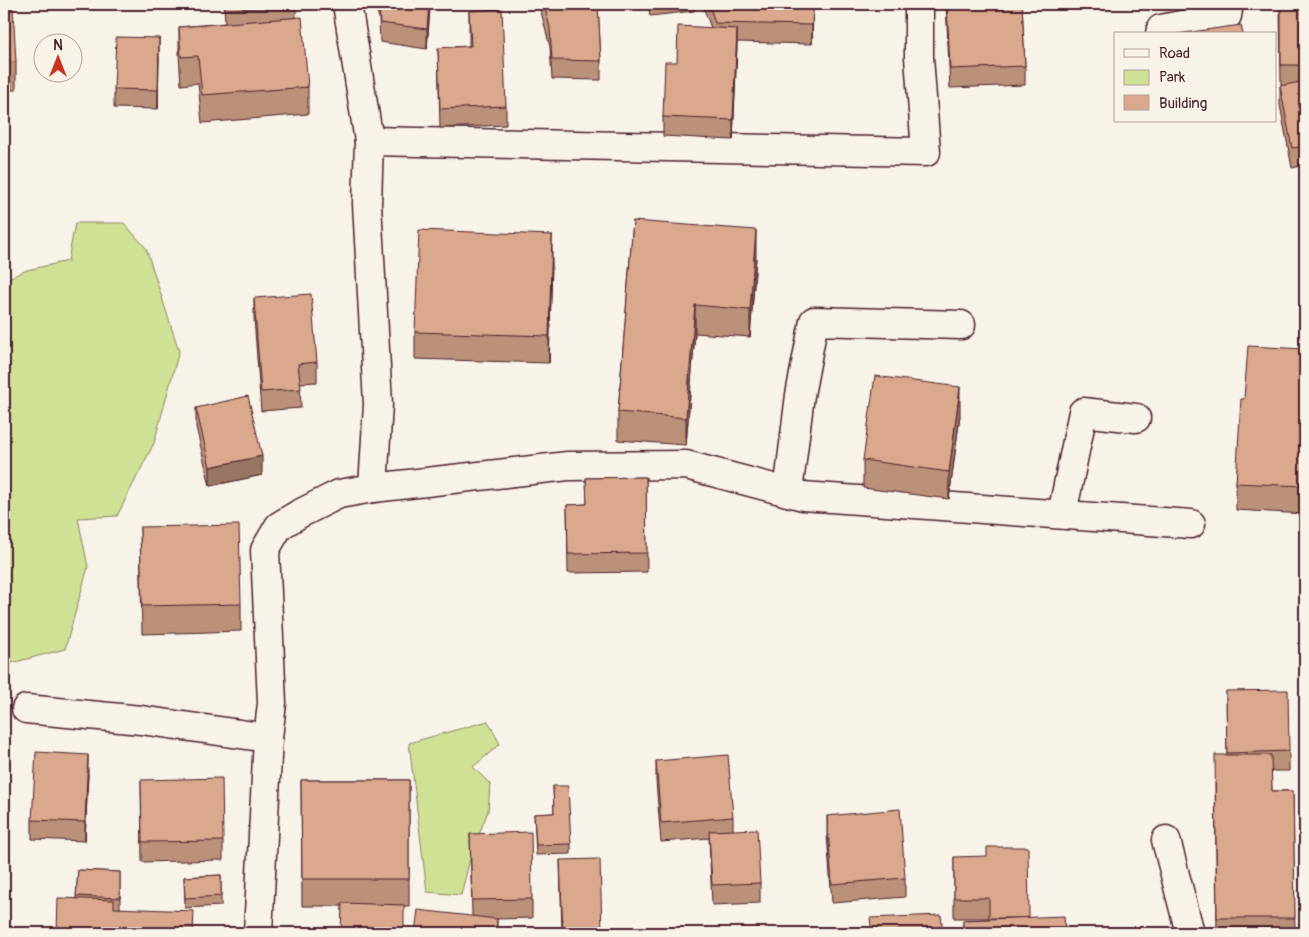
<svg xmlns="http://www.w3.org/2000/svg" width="1309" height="937" font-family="Pangolin,sans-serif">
	<rect width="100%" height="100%" fill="#f7f3e8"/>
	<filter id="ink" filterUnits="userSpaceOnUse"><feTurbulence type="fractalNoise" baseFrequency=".02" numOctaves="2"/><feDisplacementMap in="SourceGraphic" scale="10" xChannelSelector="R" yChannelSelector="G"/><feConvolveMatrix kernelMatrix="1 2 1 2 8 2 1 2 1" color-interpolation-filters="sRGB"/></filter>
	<g filter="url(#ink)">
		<g fill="#cfe195" stroke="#8c8060">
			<polygon points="75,223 124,223 146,248 179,351 154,443 117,516 78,518 88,567 65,649 4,665 4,280 27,270 68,261"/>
			<polygon points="488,721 500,744 473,767 490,784 488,811 471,855 461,895 427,892 409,743"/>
		</g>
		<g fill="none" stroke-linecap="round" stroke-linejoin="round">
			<defs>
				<g id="minor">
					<polyline points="1160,34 1161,29 1227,16 1229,4"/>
					<polyline points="369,141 926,152 919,57 919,4"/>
					<polyline points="373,488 568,466 686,465 803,496 1191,524"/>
					<polyline points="788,492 800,395 814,321 961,325"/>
					<polyline points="1062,514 1083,412 1136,418"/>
					<polyline points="26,709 141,720 268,738"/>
					<polyline points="1166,840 1190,933"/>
					<polyline points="258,933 268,738 272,703 265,550 279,526 299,514 339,494 373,488 378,404 367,204 369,141 347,4"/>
				</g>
			</defs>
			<use href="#minor" stroke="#4a1f2b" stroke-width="31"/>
			<use href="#minor" stroke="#f7f3e8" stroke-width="28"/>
		</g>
		<g fill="#bb9179" stroke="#4a1f2b">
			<polygon points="224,4 296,4 296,17 308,87 308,114 202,123 198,83 181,85 179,54 179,27 225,23"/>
			<polygon points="374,4 430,4 427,49 380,42 379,18"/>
			<polygon points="539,4 598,4 601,61 601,80 552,79 550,47"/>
			<polygon points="648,4 694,4 694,11 650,16"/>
			<polygon points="702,4 813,4 812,44 737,42 733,140 663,136 663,117 677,62 711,28"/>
			<polygon points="946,4 1022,4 1025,66 1025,85 950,88"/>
			<polygon points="1272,4 1305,4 1305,165 1292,168 1280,105 1280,86 1281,86 1280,6 1272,6"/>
			<polygon points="4,9 16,62 16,90 4,90"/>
			<polygon points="469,11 506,106 506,125 440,128 438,48 469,46"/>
			<polygon points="159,57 158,109 114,108 114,89"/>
			<polygon points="633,221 756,258 750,337 695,333 686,445 618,440 618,412"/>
			<polygon points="552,262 549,363 415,359 415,332"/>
			<polygon points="254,298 317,362 317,382 300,383 301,408 261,411 254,318"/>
			<polygon points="1305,349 1305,514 1236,510 1236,483 1244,399"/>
			<polygon points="196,408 262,475 210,486 196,427"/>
			<polygon points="960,415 949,499 863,488 863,460"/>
			<polygon points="646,477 647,572 568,573 567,505 587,504 586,478"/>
			<polygon points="140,527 241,604 241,631 142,634"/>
			<polygon points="1226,691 1289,751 1289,771 1271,771 1272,791 1293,791 1295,933 1217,933 1215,783 1227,755"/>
			<polygon points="656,761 733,817 733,830 760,883 760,903 712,905 709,838 661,842 656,781"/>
			<polygon points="88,774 85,841 32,839 32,820"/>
			<polygon points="141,780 223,841 223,860 142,862"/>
			<polygon points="301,780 409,780 409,906 302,906"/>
			<polygon points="553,786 571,844 571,854 536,855 534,814 554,813"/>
			<polygon points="827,816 905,878 905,897 832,903 827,835"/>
			<polygon points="470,834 532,899 532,918 497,919 497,933 472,916"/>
			<polygon points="954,857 1029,918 1065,933 963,933 963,920 989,919 989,918 954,918"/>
			<polygon points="560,860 602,933 562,933"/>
			<polygon points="78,870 120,872 120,908 194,933 76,899"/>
			<polygon points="221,875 221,906 185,908 184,877"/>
		</g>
		<g fill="#997663" stroke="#4a1f2b">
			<polygon points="429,4 430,4 430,9 427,49 427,29"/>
			<polygon points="813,4 813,13 812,44 812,25"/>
			<polygon points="737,29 737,48 733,140 733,120"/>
			<polygon points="159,38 159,57 158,109 158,90"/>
			<polygon points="756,230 756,258 750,337 750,310"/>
			<polygon points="552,235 552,262 549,363 549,336"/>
			<polygon points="695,305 695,333 686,445 686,418"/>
			<polygon points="960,387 960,415 949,499 949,472"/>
			<polygon points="262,456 262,475 210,486 210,467"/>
			<polygon points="88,755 88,774 85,841 85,822"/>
		</g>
		<g fill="#daa98d" stroke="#4a1f2b">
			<polygon points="225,4 296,4 296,7 225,9"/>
			<polygon points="379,4 429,4 427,29 380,23"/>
			<polygon points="544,4 598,4 601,61 552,60 550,28"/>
			<polygon points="709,4 813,4 812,25 715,23"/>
			<polygon points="947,4 1022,4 1025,66 950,69"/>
			<rect x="1281" y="4" width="24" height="61"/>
			<polygon points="13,8 16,62 4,63 4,9"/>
			<polygon points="502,9 506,106 440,109 438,48 471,46 469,11"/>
			<polygon points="302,17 308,87 202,95 198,56 181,57 179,27"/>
			<polygon points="1241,25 1243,34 1177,34"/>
			<polygon points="678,26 737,29 733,120 663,117 665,62 677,62"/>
			<polygon points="116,37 159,38 158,90 114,89"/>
			<polygon points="1305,81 1305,146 1292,148 1280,86"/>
			<polygon points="633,221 756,230 750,310 695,305 686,418 618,412"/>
			<polygon points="419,230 552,235 549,336 415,332"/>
			<polygon points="311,294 317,362 298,364 301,389 261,392 254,298"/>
			<polygon points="1248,346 1305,349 1305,486 1236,483 1241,399 1244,399"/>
			<polygon points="875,376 960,387 949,472 863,460"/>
			<polygon points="248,396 262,456 210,467 196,408"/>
			<polygon points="646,477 647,553 568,554 567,505 587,504 586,478"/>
			<polygon points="239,525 241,604 142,606 140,527"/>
			<polygon points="1288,690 1289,751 1227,753 1226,691"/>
			<polygon points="36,752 88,755 85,822 32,820"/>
			<polygon points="728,755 733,817 661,823 656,761"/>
			<polygon points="1215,755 1271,755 1272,791 1293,791 1295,918 1217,918"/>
			<polygon points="222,778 223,841 142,842 141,780"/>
			<polygon points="301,780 409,780 409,879 302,879"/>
			<polygon points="553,786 568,786 571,844 536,845 534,814 554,813"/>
			<polygon points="900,809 905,878 832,884 827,816"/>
			<polygon points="757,829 760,883 712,885 709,831"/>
			<polygon points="531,832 532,899 472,900 470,834"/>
			<polygon points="987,847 1028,847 1029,918 989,918 989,898 954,898 954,857 987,856"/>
			<polygon points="600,859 602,933 563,933 560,860"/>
			<polygon points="78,870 120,872 120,898 76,896"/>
			<polygon points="221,875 221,896 185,898 184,877"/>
			<polygon points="58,898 114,900 114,908 194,911 193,933 57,933"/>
			<polygon points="342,903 404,905 404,933 341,933"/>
			<polygon points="418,910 497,919 496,933 415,933"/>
			<polygon points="941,915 943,933 872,933 870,918"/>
			<polygon points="1064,916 1065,933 963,933 963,920"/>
		</g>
	</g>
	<rect width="1309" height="937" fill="none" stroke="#f7f3e8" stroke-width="20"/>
	<rect x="10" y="10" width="1289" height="917" fill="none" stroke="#4a1f2b" stroke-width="2" filter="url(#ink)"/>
	<rect x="1114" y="32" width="162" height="90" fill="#f7f3e8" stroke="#b29e9c"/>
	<rect x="1124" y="49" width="25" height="8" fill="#f7f3e8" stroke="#b29e9c"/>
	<text x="1159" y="58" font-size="15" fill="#4a1f2b">Road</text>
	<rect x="1124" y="70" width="25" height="15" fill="#cfe195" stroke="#b29e9c"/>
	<text x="1159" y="82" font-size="15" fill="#4a1f2b">Park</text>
	<rect x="1124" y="95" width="25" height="15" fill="#daa98d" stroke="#b29e9c"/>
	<text x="1159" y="108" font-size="15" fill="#4a1f2b">Building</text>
	<g transform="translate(58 58)"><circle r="24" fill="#f7f3e8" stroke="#b29e9c"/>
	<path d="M0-4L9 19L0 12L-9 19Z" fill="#c8321e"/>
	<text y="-8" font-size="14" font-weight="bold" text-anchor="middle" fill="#4a1f2b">N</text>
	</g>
</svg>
